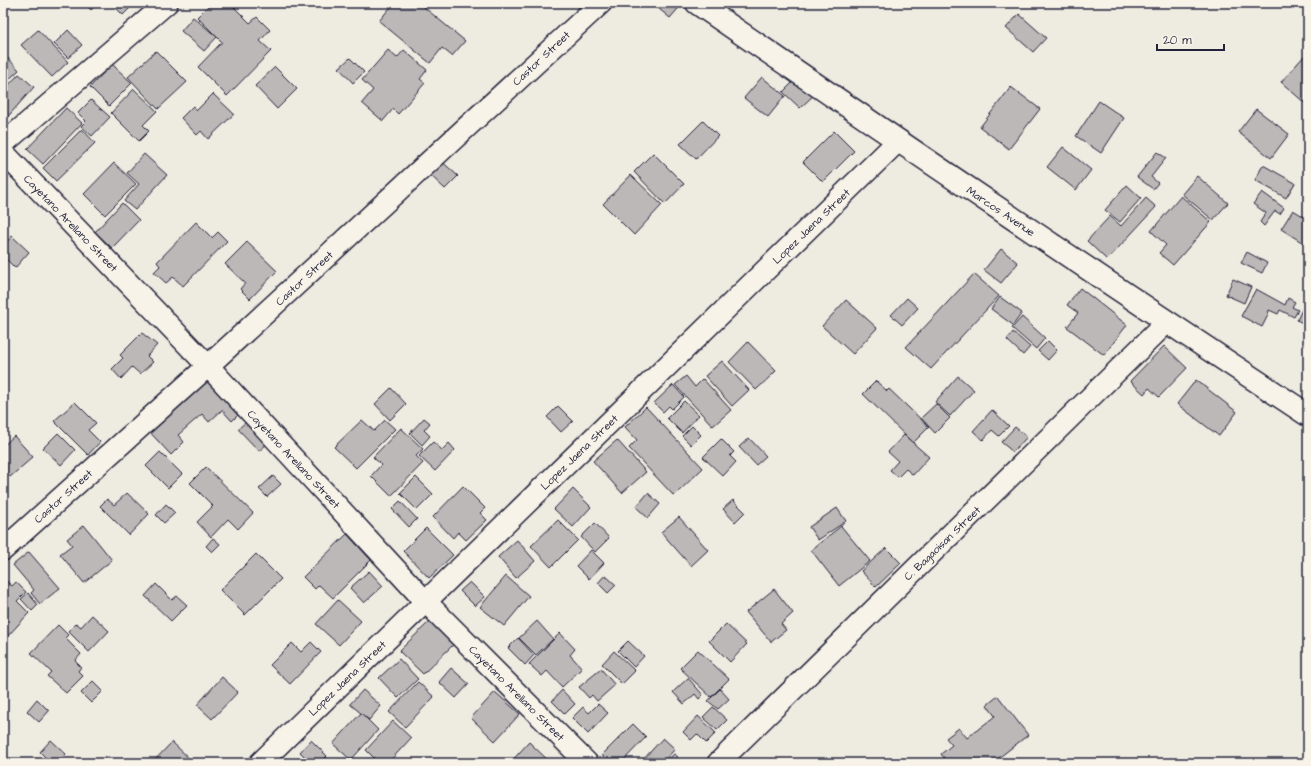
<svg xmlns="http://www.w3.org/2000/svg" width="1311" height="766" font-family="'Architects Daughter',sans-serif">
	<rect width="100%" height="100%" fill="#eeebe1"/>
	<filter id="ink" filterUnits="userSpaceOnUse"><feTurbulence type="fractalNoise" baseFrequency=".025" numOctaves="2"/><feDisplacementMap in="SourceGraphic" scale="8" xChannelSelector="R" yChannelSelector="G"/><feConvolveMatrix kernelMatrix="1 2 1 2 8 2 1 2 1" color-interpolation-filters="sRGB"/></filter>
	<g filter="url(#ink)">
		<g fill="#bbb8b7" stroke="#22223b">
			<polygon points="84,3 98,3 91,10"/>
			<polygon points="111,3 135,3 123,15"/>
			<polygon points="211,3 230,3 250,23 257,17 270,30 260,41 271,51 227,96 198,67 222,42 197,17"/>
			<polygon points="394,3 419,3 465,41 452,56 442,48 430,63 379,21"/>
			<polygon points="652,3 683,3 670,18"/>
			<polygon points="1019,14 1046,38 1033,52 1006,28"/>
			<polygon points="193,17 217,37 204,51 181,31"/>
			<polygon points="38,30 68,62 52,77 21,45"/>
			<polygon points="68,30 82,45 68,58 54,44"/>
			<polygon points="388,50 397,58 404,50 427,70 420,79 425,83 398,114 393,109 383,121 362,103 373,90 362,80"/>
			<polygon points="156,51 187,82 158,109 128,77"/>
			<polygon points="3,53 19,70 3,85"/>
			<polygon points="1305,55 1308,58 1307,105 1281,82"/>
			<polygon points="350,58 364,72 353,83 339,68"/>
			<polygon points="112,64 132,83 109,106 90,87"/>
			<polygon points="275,67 297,89 277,109 255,86"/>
			<polygon points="19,74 34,87 3,122 3,91"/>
			<polygon points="799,76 816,93 800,108 783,92"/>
			<polygon points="762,77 785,96 768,117 744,98"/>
			<polygon points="1011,87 1040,109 1009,149 980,127"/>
			<polygon points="134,89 157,111 143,125 149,131 139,141 111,113"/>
			<polygon points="213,94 234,114 208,139 201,131 197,135 181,118 193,106 197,110"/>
			<polygon points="91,100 110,117 92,136 81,126 86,121 78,113"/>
			<polygon points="1099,101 1124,118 1101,153 1076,136"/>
			<polygon points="66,108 82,123 43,164 27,149"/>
			<polygon points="1256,109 1289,134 1271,158 1238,132"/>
			<polygon points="703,121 718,136 696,159 680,144"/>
			<polygon points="82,129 95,143 56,181 43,168"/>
			<polygon points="834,131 854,151 823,182 803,162"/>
			<polygon points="1063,147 1091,170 1076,190 1047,167"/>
			<polygon points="1157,152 1166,158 1151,177 1158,183 1153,189 1137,177"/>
			<polygon points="653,153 684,184 665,204 634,172"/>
			<polygon points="144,154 167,175 135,210 124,201 139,184 127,173"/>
			<polygon points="438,158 458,176 445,189 426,171"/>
			<polygon points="114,163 136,184 105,215 84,194"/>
			<polygon points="1263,165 1295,183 1286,198 1255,180"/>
			<polygon points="631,175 662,205 634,235 603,204"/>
			<polygon points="1197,176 1228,203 1213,220 1182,194"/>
			<polygon points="1127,185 1141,198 1120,222 1105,210"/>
			<polygon points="1262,192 1284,208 1280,214 1275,211 1264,226 1260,222 1266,213 1253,204"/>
			<polygon points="1181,196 1211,222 1173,265 1159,253 1166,245 1151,231"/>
			<polygon points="1146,198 1156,207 1107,260 1087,241 1110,216 1121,226"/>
			<polygon points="122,203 139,220 112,248 95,232"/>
			<polygon points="1293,210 1308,219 1308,246 1281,229"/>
			<polygon points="196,222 212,238 218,232 227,241 183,286 173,277 166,283 154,272 160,266 157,262"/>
			<polygon points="12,236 29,252 15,268 3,256 3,246"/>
			<polygon points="247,242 277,271 250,299 240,289 245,283 225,264"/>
			<polygon points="1001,249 1018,263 1001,283 984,270"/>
			<polygon points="1247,252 1267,263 1262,273 1241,263"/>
			<polygon points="974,274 999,296 931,369 906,347"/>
			<polygon points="1233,279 1251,287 1244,303 1226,295"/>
			<polygon points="1080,288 1127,325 1104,355 1067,327 1078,313 1067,305"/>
			<polygon points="1256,289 1285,305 1288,298 1295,302 1292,307 1298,310 1294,317 1280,310 1278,314 1269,310 1268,315 1262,327 1241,316"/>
			<polygon points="1000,297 1022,313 1013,325 991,309"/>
			<polygon points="1308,297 1308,326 1297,320"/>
			<polygon points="907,298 918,308 902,325 891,315"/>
			<polygon points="846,300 877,328 853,354 822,326"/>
			<polygon points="1022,317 1045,338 1036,349 1012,328"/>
			<polygon points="1013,332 1030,347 1023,355 1007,340"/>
			<polygon points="142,333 157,345 147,356 153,362 140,374 132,367 121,379 112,369 123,358 120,355"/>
			<polygon points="1048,341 1057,350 1048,360 1038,351"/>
			<polygon points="748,342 776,371 756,390 729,362"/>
			<polygon points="1164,346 1187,368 1159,397 1149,388 1144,394 1130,381"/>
			<polygon points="722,361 749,390 732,406 705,376"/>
			<polygon points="204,374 240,413 232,421 222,410 209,422 202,414 178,435 184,442 171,455 146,428"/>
			<polygon points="686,376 695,387 703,379 731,410 713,426 675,385"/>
			<polygon points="958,376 974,390 950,416 935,402"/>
			<polygon points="1196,380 1237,412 1219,436 1177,404"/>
			<polygon points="876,381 887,391 889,389 929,427 913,443 863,394"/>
			<polygon points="673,385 684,397 672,409 669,406 663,412 654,403"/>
			<polygon points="391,388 406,404 390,420 375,404"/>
			<polygon points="684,401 699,415 682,433 667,418"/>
			<polygon points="75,402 96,423 88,430 100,442 88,455 54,421"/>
			<polygon points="936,404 950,418 935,433 921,418"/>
			<polygon points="558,406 573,421 561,432 547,417"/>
			<polygon points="646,407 703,468 674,496 629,448 637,440 625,427"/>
			<polygon points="992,410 1009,426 999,436 992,430 983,440 973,431"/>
			<polygon points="424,418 430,423 424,430 430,436 422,445 410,433"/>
			<polygon points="248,420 262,434 259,438 266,445 259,451 238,429"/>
			<polygon points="362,420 374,431 385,420 395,429 356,468 334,447"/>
			<polygon points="692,426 701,435 691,445 682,436"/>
			<polygon points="1015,427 1027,437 1013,452 1001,442"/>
			<polygon points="401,428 423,449 416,456 423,463 391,496 371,476 381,465 373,457"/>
			<polygon points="58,433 75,450 61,465 43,448"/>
			<polygon points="904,435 929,457 913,475 906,469 898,477 890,470 898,461 888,452"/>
			<polygon points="14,436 33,457 10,477 3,470 3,446"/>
			<polygon points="749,438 766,456 756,465 739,447"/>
			<polygon points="721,439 734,452 730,456 736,462 723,476 703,457"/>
			<polygon points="617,440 646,472 622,493 593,461"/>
			<polygon points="433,442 442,450 449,443 455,450 435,471 419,456"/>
			<polygon points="160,452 182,474 168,488 146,466"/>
			<polygon points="206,467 253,513 238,529 228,519 211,537 197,522 213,506 190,483"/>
			<polygon points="273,476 281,484 267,497 259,489"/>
			<polygon points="416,477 433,494 417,510 400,493"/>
			<polygon points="463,486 485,508 480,513 487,520 466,540 458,532 453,538 433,517"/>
			<polygon points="573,489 591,507 573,527 554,509"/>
			<polygon points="127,493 149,514 129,535 100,506 107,499 114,505"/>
			<polygon points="648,493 660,504 648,518 636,507"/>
			<polygon points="733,500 745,512 735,522 723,509"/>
			<polygon points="400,501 417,519 409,527 392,509"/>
			<polygon points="166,504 175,513 164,523 156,515"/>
			<polygon points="837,508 846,521 818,540 809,527"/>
			<polygon points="679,517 708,550 691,566 661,532"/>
			<polygon points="558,520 578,540 551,567 531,546"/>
			<polygon points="595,523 609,538 595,552 581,537"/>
			<polygon points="84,525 112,560 84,583 60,554 72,545 67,539"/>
			<polygon points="841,526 870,561 839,586 811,550"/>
			<polygon points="426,528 453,555 429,578 403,551"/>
			<polygon points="347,534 371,560 333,598 319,585 315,589 303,577"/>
			<polygon points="213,538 220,544 212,552 206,546"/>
			<polygon points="517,540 535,561 516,578 498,557"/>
			<polygon points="886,548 901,563 876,587 861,571"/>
			<polygon points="591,550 604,563 589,579 576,566"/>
			<polygon points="29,552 60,588 40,604 31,593 34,590 13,565"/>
			<polygon points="256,554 281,579 245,615 220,590"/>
			<polygon points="369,571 383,586 364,603 350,588"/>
			<polygon points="605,575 616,585 608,593 598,583"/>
			<polygon points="506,576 529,596 504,626 480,607"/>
			<polygon points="3,578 12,586 16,582 26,592 17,601 29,613 6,638 3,636"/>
			<polygon points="470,582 485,597 475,606 460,591"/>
			<polygon points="156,584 172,600 177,596 187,605 171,621 145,596"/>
			<polygon points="774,589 793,613 781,624 786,630 771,642 746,612"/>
			<polygon points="28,593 38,605 32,611 21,599"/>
			<polygon points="338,600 361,621 339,645 316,624"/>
			<polygon points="92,615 109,631 89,652 68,631 76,623 81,627"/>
			<polygon points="431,620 454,644 423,674 399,651"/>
			<polygon points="537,621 553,639 536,655 519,638"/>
			<polygon points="726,624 747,644 730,662 709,641"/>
			<polygon points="58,625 68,635 65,638 81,654 75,661 81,667 78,671 83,676 66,693 47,676 51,672 31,653"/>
			<polygon points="560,633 575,649 570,655 582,668 562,687 547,671 542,676 529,664"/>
			<polygon points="518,638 534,655 525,665 508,648"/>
			<polygon points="628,641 644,656 634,667 618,651"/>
			<polygon points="311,642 321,652 290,684 270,665 292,643 301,652"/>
			<polygon points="698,650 729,679 711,697 680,668"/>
			<polygon points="614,651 635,671 622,684 602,664"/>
			<polygon points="399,659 418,679 398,698 379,678"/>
			<polygon points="451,668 469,684 456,698 439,682"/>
			<polygon points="601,669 615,685 597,701 592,695 589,698 579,687"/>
			<polygon points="222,677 238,692 212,719 197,705"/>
			<polygon points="688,678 703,695 699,699 695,694 684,704 673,692"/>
			<polygon points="93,681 103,691 91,703 81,693"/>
			<polygon points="418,682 434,697 405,727 389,712"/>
			<polygon points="720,689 729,699 718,709 708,701"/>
			<polygon points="363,690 381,706 369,720 350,704"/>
			<polygon points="562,690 575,704 565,714 552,701"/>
			<polygon points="495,692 520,714 495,741 471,718"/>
			<polygon points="998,696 1028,735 992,763 948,763 941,754 952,745 946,738 959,728 967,738 995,716 987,705"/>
			<polygon points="37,699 49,711 39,722 27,711"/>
			<polygon points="598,704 608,713 588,734 572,718 583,707 589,713"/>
			<polygon points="713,707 727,720 717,730 703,717"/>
			<polygon points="361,713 378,730 351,760 333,744"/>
			<polygon points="698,716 716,733 706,743 697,734 691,740 683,732"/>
			<polygon points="393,721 411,738 388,763 379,763 366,750"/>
			<polygon points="633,724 646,737 621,763 610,763 602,755"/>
			<polygon points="663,738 675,749 662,763 642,763 641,762"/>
			<polygon points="51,740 66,754 58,763 51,763 40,752"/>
			<polygon points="311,740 327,756 320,763 311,763 300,752"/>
			<polygon points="172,742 194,763 152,763"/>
			<polygon points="529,742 551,763 510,763"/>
			<polygon points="674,754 678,757 675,760 679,763 665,763"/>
		</g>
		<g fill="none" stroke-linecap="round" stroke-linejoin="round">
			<defs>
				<g id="minor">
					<polyline points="3,144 167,3"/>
					<polyline points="3,152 208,366 425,601 587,763"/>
					<polyline points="3,550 208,366 601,3"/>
					<polyline points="260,763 898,141"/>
					<polyline points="718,763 1167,322"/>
				</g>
				<path id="secondary" d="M697,3c202,139 406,277 611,412"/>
			</defs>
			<use href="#minor" stroke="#22223b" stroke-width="24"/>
			<use href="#secondary" stroke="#22223b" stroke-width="25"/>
			<use href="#minor" stroke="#f7f3e8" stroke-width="21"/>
			<use href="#secondary" stroke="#f7f3e8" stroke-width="22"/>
		</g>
	</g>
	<g text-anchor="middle" stroke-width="4" stroke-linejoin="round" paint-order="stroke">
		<g font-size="11" fill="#22223b" stroke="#f7f3e8">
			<text transform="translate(541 58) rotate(-43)" y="4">Castor Street</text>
			<text transform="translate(1001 211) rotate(34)" y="4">Marcos Avenue</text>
			<text transform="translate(71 223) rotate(46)" y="4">Cayetano Arellano Street</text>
			<text transform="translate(811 226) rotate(-44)" y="4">Lopez Jaena Street</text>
			<text transform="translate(304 278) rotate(-43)" y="4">Castor Street</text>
			<text transform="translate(579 452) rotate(-44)" y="4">Lopez Jaena Street</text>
			<text transform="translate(294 459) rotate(47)" y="4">Cayetano Arellano Street</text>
			<text transform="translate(63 496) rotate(-42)" y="4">Castor Street</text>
			<text transform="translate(942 543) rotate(-44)" y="4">C. Bagaoisan Street</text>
			<text transform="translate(347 678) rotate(-44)" y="4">Lopez Jaena Street</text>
			<text transform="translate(517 693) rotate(45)" y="4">Cayetano Arellano Street</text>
		</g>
	</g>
	<rect width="1311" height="766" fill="none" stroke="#f7f3e8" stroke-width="16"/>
	<rect x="8" y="8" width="1295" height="750" fill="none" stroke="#22223b" stroke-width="1.5" filter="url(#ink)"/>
	<path d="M1157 44v6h67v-6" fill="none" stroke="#22223b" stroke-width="2"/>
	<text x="1163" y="44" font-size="12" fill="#22223b" stroke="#f7f3e8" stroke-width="3" paint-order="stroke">20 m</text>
</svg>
